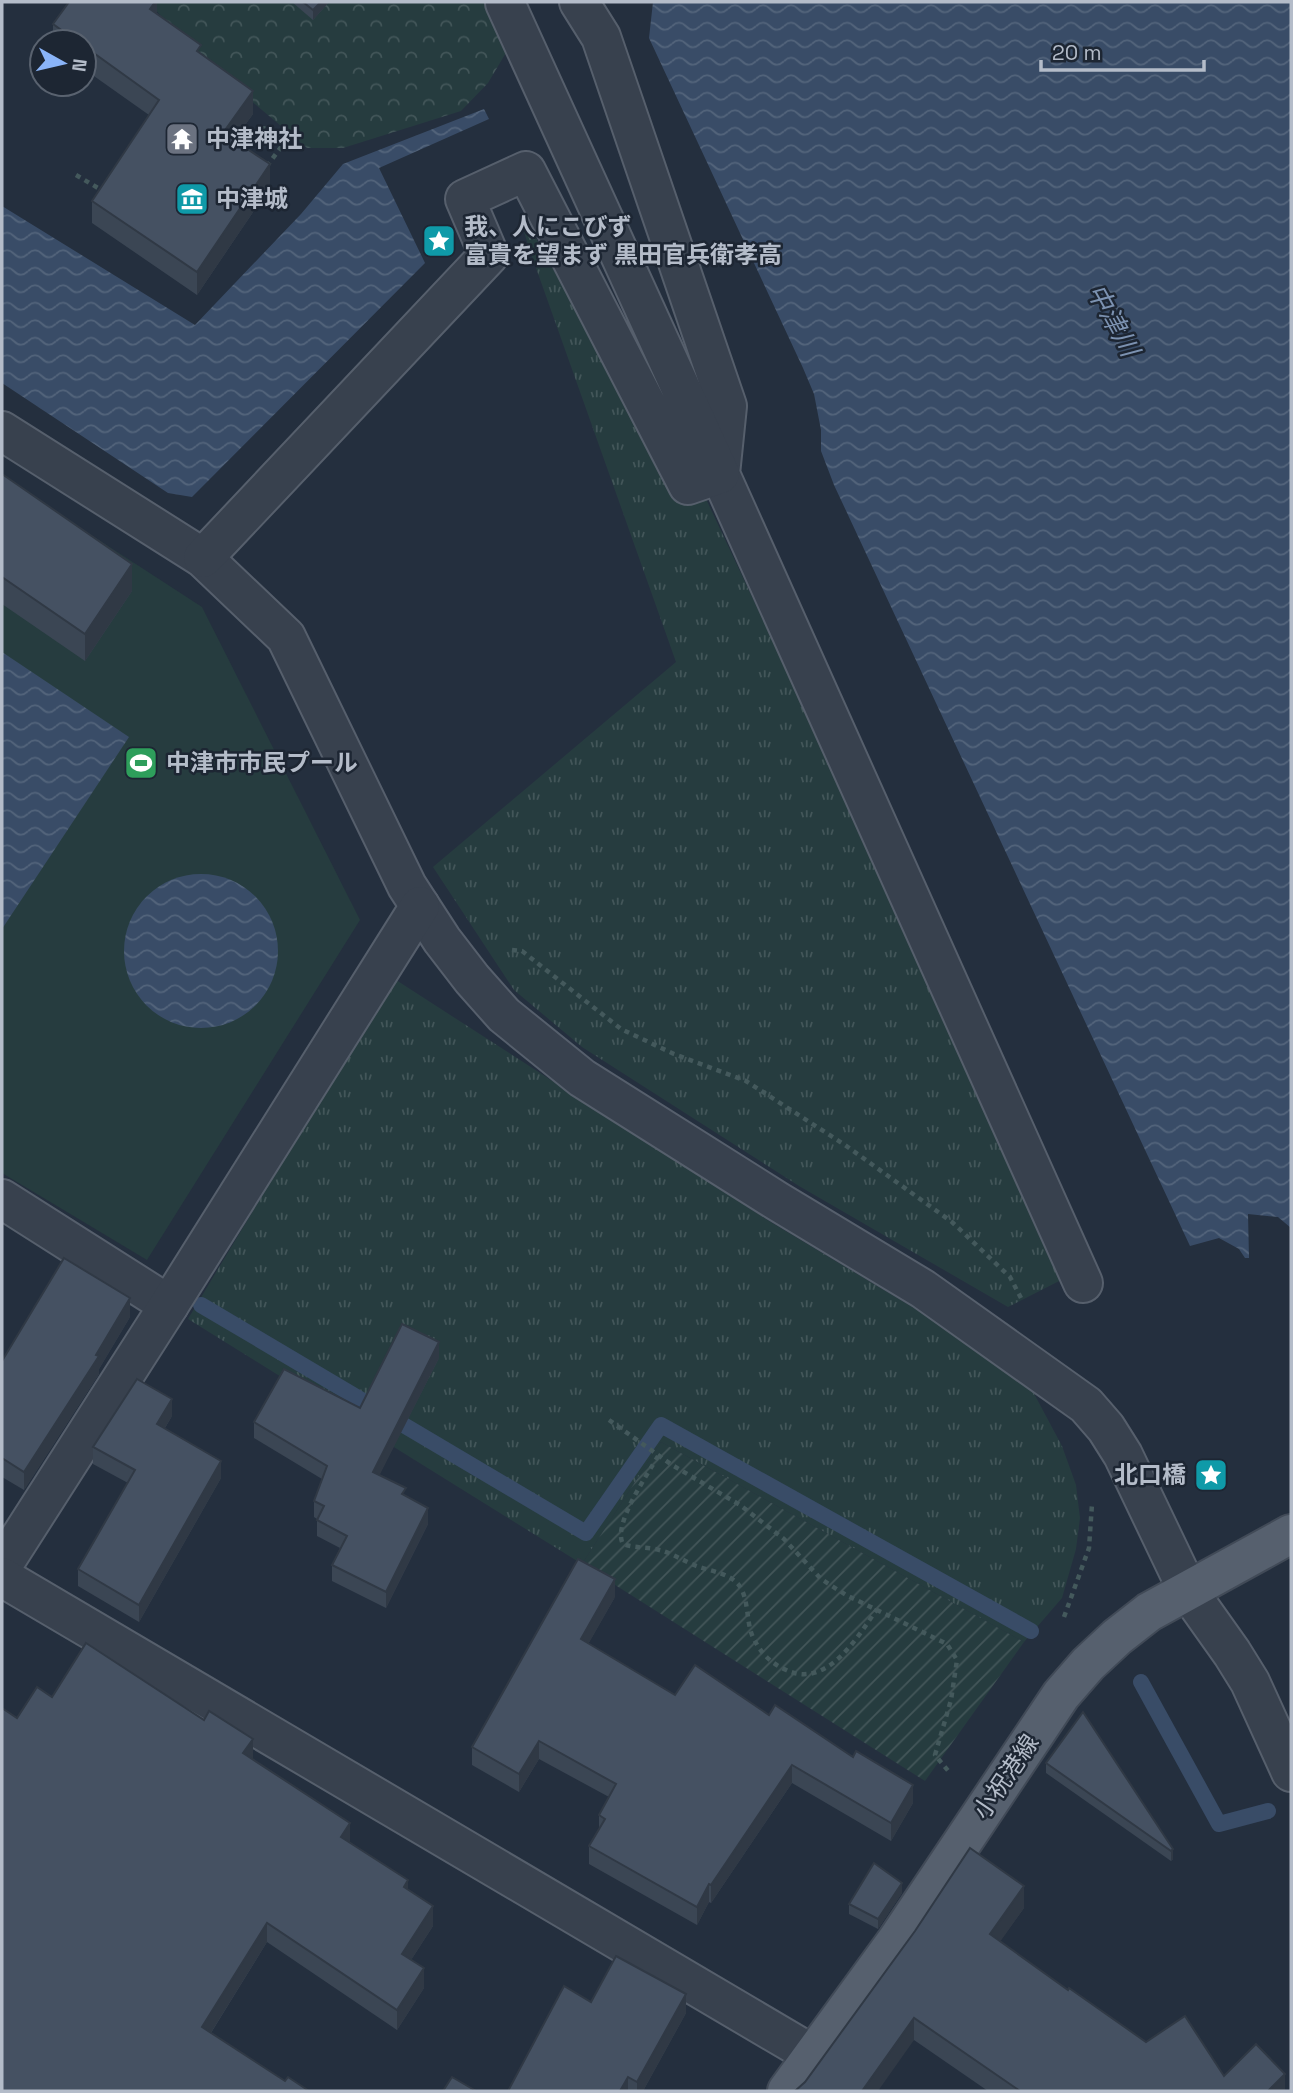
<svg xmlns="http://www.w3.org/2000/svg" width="1293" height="2093" font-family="'Space Grotesk','Noto Sans JP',sans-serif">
	<defs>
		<pattern id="forest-crowns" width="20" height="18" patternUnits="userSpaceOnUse" patternTransform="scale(1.75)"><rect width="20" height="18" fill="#263c3f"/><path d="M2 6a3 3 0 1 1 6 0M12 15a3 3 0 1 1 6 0" fill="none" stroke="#435659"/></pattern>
		<pattern id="park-tufts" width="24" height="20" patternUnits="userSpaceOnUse" patternTransform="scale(1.75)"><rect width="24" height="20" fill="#263c3f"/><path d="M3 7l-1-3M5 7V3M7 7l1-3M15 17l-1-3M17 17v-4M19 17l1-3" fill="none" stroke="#435659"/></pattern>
		<pattern id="garden-furrows" width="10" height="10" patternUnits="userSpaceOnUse" patternTransform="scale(1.75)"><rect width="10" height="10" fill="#263c3f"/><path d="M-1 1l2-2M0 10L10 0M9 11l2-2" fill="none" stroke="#435659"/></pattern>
		<pattern id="water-waves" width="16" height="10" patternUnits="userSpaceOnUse" patternTransform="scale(1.75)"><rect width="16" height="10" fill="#394c67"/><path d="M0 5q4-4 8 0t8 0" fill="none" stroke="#53647b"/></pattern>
	</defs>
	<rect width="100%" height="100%" fill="#242f3e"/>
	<polygon fill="url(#forest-crowns)" points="144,2 522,2 519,31 488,83 461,111 343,148 307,148 186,46 155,9"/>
	<g fill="url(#park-tufts)">
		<polygon points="523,215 684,505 706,499 1071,1275 1008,1307 799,1186 582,1047 514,990 433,867 676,662 530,251 519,216"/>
		<polygon points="393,978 769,1221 979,1347 1031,1388 1062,1446 1076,1485 1080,1518 1076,1549 1062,1598 1024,1642 661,1442 582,1564 188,1319"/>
	</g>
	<polygon fill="url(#garden-furrows)" points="661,1442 1024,1642 925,1781 582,1564"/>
	<polygon fill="#263c3f" points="2,477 202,607 360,920 147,1260 2,1173"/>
	<g fill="url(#water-waves)">
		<polygon points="653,2 1291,2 1291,1228 1278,1217 1248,1214 1249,1258 1245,1258 1239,1249 1219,1238 1190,1246 834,485 821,451 821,430 814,394 803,368 649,38"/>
		<polygon points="484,109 489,119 379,168 425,263 192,497 168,493 2,383 2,206 195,325 301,214 343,164"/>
		<polygon points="2,652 129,737 2,929"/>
		<circle cx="201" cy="951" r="77"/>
	</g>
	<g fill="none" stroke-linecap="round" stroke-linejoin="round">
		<g stroke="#394c67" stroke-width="16">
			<polyline points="201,1305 586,1533 661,1425 1031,1631"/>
			<polyline points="1141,1682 1219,1824 1268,1811"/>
		</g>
		<defs>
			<g id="minor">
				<polyline points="579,2 601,37 727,406 720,474 1083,1283"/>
				<polyline points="2,431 203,558 286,637 407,886 442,940 472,979 504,1015 582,1078 777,1201 923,1289 1086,1405 1106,1428 1123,1455 1188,1591 1232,1653 1250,1682 1291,1772"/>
				<polyline points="203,558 489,255 465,199 526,171 688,485 720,474 505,3"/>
				<polyline points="2,1199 169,1305"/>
				<polyline points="2,1566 169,1305 420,906"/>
				<polyline points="2,1577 813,2055"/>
			</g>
			<polyline id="major" points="787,2091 897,1940 1061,1695 1088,1664 1117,1637 1149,1612 1291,1534"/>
		</defs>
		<use href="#minor" stroke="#565f6c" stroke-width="42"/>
		<use href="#major" stroke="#414a57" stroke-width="42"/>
		<g stroke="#44595c" stroke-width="4.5" stroke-dasharray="5 5" stroke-linecap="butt">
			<path d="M241,151l4,-2 16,-21c11,0 18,8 20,19l-14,19"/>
			<polyline points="76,175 98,188"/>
			<polyline points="512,950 522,951 621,1029 674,1054 746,1081 845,1145 952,1222 1010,1277 1021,1298"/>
			<polyline points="609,1420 672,1465 740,1505 784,1539 821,1579 846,1595 947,1644 957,1660 951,1700 935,1755 950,1773"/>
			<path d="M658,1456c-10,18 -46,69 -35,88 11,4 21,3 32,5 15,3 25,10 39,16 14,6 33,7 44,19 11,13 8,36 14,51 7,16 17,27 32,34 42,22 73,-31 93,-60"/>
			<polyline points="1064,1617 1089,1548 1092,1504"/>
		</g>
		<use href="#minor" stroke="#38414e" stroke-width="38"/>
		<use href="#major" stroke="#56606e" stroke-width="38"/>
	</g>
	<g fill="#3b4654">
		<polygon points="157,2 157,13 201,54 253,114 234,140 270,187 197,295 92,223 92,201 149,115 84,69 84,42 53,42 53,24"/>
		<polygon points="292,2 329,2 313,20"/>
		<polygon points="2,474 132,591 85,661 2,604"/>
		<polygon points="130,1317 99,1369 99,1374 24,1490 2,1477 2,1361"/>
		<polygon points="439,1358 379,1475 406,1496 428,1524 386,1608 332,1581 332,1565 340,1548 317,1536 317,1519 314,1517 314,1501 322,1479 254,1438 254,1422 360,1408"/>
		<polygon points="172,1416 165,1428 221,1478 139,1622 78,1586 78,1569 128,1483 93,1464 93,1447"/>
		<polygon points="615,1597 588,1644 675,1695 769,1715 913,1803 891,1841 792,1783 711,1903 709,1902 697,1925 589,1864 589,1846 599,1830 599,1815 609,1797 539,1759 519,1792 472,1765 472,1747"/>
		<polygon points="52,1697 253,1759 350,1842 408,1890 433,1926 411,1960 424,1988 397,2030 267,1942 211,2033 285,2081 2,2091 17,1718"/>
		<polygon points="1046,1763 1173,1849 1173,1859 1171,1861 1046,1773"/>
		<polygon points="902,1893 878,1929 849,1914 849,1904"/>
		<polygon points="1024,1908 1000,1941 1068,1990 1146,2042 1224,2076 1285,2091 988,2091 914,2040 805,2082 915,1931"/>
		<polygon points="591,2002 686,2013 643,2091 508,2091"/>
	</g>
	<g fill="#303945">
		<polygon points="155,2 157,2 157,22 150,9"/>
		<polygon points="321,2 329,2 313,20 313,10"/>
		<polygon points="253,91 253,114 223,156 223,133"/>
		<polygon points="270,164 270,187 197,295 197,272"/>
		<polygon points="132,564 132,591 85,661 85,634"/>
		<polygon points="130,1298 130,1317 99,1369 99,1374 24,1490 24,1472"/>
		<polygon points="439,1342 439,1358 373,1488 373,1472"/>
		<polygon points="172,1399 172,1416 157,1441 157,1424"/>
		<polygon points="221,1461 221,1478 139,1622 139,1605"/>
		<polygon points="428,1508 428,1524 386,1608 386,1592"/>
		<polygon points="615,1579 615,1597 581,1657 581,1639"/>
		<polygon points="253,1739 253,1759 243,1753"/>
		<polygon points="539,1741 539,1759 519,1792 519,1774"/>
		<polygon points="792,1765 792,1783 711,1903 711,1885"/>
		<polygon points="913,1785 913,1803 891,1841 891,1823"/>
		<polygon points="350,1823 350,1843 341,1837"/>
		<polygon points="1173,1849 1173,1859 1171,1861 1171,1851"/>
		<polygon points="408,1880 408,1900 404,1887"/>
		<polygon points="902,1883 902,1893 878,1929 878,1919"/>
		<polygon points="709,1884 709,1902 697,1925 697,1907"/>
		<polygon points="1024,1886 1024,1908 990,1956 990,1934"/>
		<polygon points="433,1906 433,1926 402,1974 402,1954"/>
		<polygon points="267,1923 267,1942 202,2047 202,2027"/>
		<polygon points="424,1968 424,1988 397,2030 397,2010"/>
		<polygon points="686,1994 686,2013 643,2091 637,2091 637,2082"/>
		<polygon points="914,2018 914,2040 878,2091 862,2091"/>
		<polygon points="1285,2074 1285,2091 1268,2091"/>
		<polygon points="628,2077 628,2091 620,2091"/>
	</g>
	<g fill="#455162" stroke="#303945" stroke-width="2">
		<polygon points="69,2 155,2 150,9 201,45 197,51 253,91 223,133 270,164 197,272 92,201 159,100 84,46 84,42 78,42 53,24"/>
		<polygon points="303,2 321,2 313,10"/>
		<polygon points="2,474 132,564 85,634 2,577"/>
		<polygon points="64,1258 130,1298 96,1355 99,1356 24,1472 2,1458 2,1361"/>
		<polygon points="402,1324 439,1342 373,1472 406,1488 402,1494 428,1508 386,1592 332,1565 347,1536 317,1520 324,1506 314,1501 327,1466 254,1422 284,1369 360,1408"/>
		<polygon points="137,1379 172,1399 157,1424 221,1461 139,1605 78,1569 135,1470 93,1447"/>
		<polygon points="578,1559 615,1579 581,1639 675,1695 695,1665 769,1715 775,1705 853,1757 856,1751 913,1785 891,1823 792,1765 711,1885 709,1884 697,1907 589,1846 605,1819 599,1815 616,1784 539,1741 519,1774 472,1747"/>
		<polygon points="86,1643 204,1720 209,1711 253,1739 243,1753 350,1823 341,1837 408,1880 404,1887 433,1906 402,1954 424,1968 397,2010 267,1923 202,2027 285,2081 288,2077 309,2091 2,2091 2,1708 17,1718 37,1687 52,1697"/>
		<polygon points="1083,1712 1173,1849 1171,1851 1046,1763"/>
		<polygon points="970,1848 1024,1886 990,1934 1068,1990 1069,1988 1146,2042 1185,2016 1224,2076 1256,2044 1285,2074 1268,2091 1020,2091 914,2018 862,2091 795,2091 805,2082 915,1931"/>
		<polygon points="874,1863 902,1883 878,1919 849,1904"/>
		<polygon points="616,1956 686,1994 637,2082 628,2077 620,2091 508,2091 564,1986 591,2002"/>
		<polygon points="452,2077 476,2091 443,2091"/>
	</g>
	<defs>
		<symbol id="temple-square" viewBox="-11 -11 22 22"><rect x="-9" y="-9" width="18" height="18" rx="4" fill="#6b7280" stroke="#1d2633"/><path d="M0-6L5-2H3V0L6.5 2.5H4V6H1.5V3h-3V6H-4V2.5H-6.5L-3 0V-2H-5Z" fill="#fff"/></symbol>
		<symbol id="museum-square" viewBox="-11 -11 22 22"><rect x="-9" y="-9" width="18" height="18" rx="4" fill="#0f9aa8" stroke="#1d2633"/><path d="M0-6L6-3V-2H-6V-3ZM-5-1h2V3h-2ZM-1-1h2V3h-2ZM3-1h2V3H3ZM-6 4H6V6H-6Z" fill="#fff"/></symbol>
		<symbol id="sight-square" viewBox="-11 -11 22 22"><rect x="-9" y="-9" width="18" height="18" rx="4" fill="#0f9aa8" stroke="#1d2633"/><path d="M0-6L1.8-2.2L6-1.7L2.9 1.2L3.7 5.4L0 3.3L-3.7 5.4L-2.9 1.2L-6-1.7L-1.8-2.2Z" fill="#fff"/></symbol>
		<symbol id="stadium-square" viewBox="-11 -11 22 22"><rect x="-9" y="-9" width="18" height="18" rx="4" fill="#2e9e5b" stroke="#1d2633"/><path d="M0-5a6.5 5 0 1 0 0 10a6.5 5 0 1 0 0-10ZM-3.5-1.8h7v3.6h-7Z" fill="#fff"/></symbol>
	</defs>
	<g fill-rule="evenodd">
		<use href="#temple-square" x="163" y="120" width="38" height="38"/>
		<use href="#museum-square" x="173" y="180" width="38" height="38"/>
		<use href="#sight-square" x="420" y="222" width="38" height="38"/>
		<use href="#stadium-square" x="122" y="744" width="38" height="38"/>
		<use href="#sight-square" x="1192" y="1456" width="38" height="38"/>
	</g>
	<g text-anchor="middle" stroke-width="5" stroke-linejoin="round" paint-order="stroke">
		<g font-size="24" font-weight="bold" fill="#b4bcc9" stroke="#1d2633" text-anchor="start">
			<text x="206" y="147">中津神社</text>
			<text x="216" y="207">中津城</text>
			<text x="464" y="235">我、人にこびず<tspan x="464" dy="28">富貴を望まず 黒田官兵衛孝高</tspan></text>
			<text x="166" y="771">中津市市民プール</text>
			<text x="1186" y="1483" text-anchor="end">北口橋</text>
		</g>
		<g font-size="24" fill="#b4bcc9" stroke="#1d2633">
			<text transform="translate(1006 1777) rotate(-56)" y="8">小祝港線</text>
		</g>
		<g font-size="26" font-style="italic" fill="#7c92b1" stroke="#1d2633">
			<text transform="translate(1113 320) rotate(61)" y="9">中津川</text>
		</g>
	</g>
	<rect width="1293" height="2093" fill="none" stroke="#b4bcc9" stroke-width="7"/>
	<g transform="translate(63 63) rotate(98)"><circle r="33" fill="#1d2633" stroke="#59626f" stroke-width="2"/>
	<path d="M0-5L12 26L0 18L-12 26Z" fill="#8ab4f8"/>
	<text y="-10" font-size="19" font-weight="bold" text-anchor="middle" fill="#b4bcc9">N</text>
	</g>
	<path d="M1041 60v10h163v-10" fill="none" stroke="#b4bcc9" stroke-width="3.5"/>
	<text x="1052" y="60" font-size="21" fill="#b4bcc9" stroke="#1d2633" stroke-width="5" paint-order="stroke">20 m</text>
</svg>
